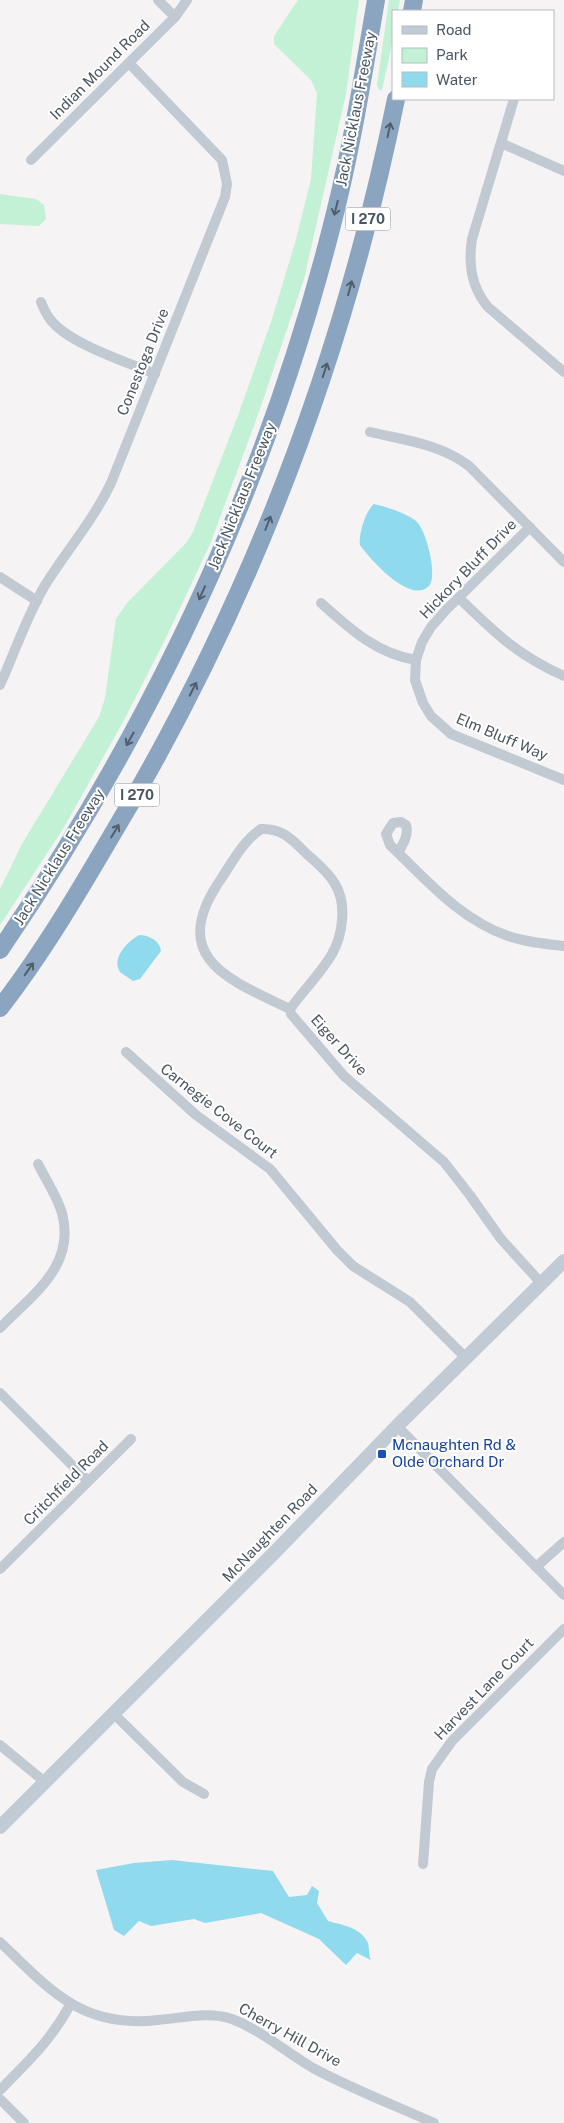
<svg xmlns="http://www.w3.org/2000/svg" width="564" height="2123" font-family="'Public Sans',sans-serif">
	<rect width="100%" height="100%" fill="#f5f3f3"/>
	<g fill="#c3f1d5">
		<polygon points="298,0 359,0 346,94 304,279 259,412 211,542 165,640 123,722 63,829 0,925 0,889 22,844 99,717 105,698 116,619 127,603 186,543 193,532 239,413 272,319 295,243 311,179 317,93 311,80 274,44 274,36"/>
		<polygon points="389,0 400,0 398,11 393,11 393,39 382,90 379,90 377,85"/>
		<polygon points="0,194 36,199 44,205 46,219 39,226 0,224"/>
	</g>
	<g fill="#90daee">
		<path d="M374,504c13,3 32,9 42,17 10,8 22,55 13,65 -19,19 -59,-27 -69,-41 -2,-10 6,-35 14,-41z"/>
		<path d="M139,935c10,0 21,6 22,16l-21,28 -7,2 -13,-9c-9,-14 7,-30 19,-37z"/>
		<path d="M172,1860l101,11 16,26 18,-2 5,-9 7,5 -2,12 11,18c14,4 31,6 39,20 3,5 1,13 4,19l-14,-7 -11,12 -27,-26 -58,-26 -56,10 -11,-4 -43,7 -12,-5 -15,15 -10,-6 -18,-60 38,-7z"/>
	</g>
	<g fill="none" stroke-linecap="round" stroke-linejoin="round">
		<g stroke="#c1cad2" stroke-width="10">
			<polyline points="158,0 175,17"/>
			<path d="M514,99l-42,140c-4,25 -1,48 16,68l76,65"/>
			<polyline points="501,143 564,171"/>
			<polyline points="31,160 175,17 187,0"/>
			<path d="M41,302c2,5 5,12 9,17 17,24 77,43 105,55"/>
			<path d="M370,432c34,8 71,12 99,34l95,96"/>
			<polyline points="530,527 446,610 431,627 422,642 416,660 415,680 423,703 431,716 451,734 564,780"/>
			<polyline points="0,577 37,601"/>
			<path d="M459,598c35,34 59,58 105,78"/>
			<path d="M321,603c29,26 56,51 95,57"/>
			<path d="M0,685c14,-31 27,-69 44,-98 22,-36 49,-66 67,-104l114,-286 2,-13 -5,-24 -93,-97"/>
			<path d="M398,853c5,-9 11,-18 8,-28l-5,-3 -8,1 -7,11 4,11c36,34 69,74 118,91 18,6 37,8 56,10"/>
			<path d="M290,1009c13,-18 31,-36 42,-55 11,-19 15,-51 3,-70 -6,-11 -17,-20 -26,-28 -16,-15 -25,-28 -48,-27 -18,12 -28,32 -40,50 -54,78 6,100 69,130l1,5 53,62 100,86 25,32 32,45 40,44"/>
			<polyline points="126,1052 196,1115 270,1169 337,1250 353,1266 410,1302 466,1358"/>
			<path d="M0,1328c33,-34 76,-62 62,-115 -5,-17 -16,-33 -24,-49"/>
			<polyline points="0,1393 88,1481"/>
			<polyline points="397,1426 564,1595"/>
			<polyline points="536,1567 564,1542"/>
			<polyline points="0,1569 131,1439"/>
			<polyline points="114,1714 183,1782 204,1794"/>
			<polyline points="0,1745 45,1782"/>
			<polyline points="423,1864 429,1782 432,1769 452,1741 564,1629"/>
			<path d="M0,1942c50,48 82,87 158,78 25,-2 50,-9 74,-1 29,11 55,34 81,49 39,21 81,37 121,55"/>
			<path d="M0,2090c28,-28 51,-50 70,-85"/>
			<polyline points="0,2099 24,2123"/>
		</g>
		<polyline stroke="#c1cbd6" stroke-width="14" points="0,1827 276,1551 397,1426 564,1261"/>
		<g stroke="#8ba5c1" stroke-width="18">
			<polyline points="412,11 414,0"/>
			<path d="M0,950c154,-226 271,-475 336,-741 17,-69 28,-139 40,-209"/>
			<path d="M0,1008c41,-53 75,-110 109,-168 138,-229 234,-479 287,-741"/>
		</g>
	</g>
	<defs><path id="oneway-shaft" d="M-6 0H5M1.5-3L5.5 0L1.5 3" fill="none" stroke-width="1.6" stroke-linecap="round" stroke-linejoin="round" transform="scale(1.25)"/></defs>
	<g stroke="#505e6b">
		<use href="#oneway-shaft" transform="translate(389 130) rotate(-78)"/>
		<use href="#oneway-shaft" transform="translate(336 208) rotate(104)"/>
		<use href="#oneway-shaft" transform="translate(350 288) rotate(-75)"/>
		<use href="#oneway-shaft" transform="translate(325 370) rotate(-72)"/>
		<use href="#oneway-shaft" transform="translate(268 523) rotate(-69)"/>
		<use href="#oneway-shaft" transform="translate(202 593) rotate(114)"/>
		<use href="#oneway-shaft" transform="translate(193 689) rotate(-63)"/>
		<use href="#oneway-shaft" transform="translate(130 739) rotate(119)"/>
		<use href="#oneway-shaft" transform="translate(115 831) rotate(-59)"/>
		<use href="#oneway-shaft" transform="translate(29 969) rotate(-55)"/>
	</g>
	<rect fill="#1a4fb4" stroke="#fff" stroke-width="2" x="377" y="1449" width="10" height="10" rx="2.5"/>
	<g text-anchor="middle" stroke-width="4" stroke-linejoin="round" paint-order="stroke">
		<g fill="#fff" stroke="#808990" stroke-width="1">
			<rect x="345.5" y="207.5" width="45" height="23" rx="4"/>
			<rect x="114.5" y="783.5" width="45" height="23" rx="4"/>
		</g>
		<g font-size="14" font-weight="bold" fill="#4a5661">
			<text x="368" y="224">I 270</text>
			<text x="137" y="800">I 270</text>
		</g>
		<g font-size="15" fill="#4a5661" stroke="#fff">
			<text transform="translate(100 70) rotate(-45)" y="5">Indian Mound Road</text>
			<text transform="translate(356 109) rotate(-79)" y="5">Jack Nicklaus Freeway</text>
			<text transform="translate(143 362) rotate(-68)" y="5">Conestoga Drive</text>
			<text transform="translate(242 496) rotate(-68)" y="5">Jack Nicklaus Freeway</text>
			<text transform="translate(468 569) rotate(-46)" y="5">Hickory Bluff Drive</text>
			<text transform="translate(502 737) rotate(23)" y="5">Elm Bluff Way</text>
			<text transform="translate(59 857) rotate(-58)" y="5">Jack Nicklaus Freeway</text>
			<text transform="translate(339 1045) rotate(48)" y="5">Eiger Drive</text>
			<text transform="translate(219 1111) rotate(38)" y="5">Carnegie Cove Court</text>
			<text transform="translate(66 1483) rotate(-45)" y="5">Critchfield Road</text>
			<text transform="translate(270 1533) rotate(-46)" y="5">McNaughten Road</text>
			<text transform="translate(484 1689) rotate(-46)" y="5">Harvest Lane Court</text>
			<text transform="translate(290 2035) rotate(29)" y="5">Cherry Hill Drive</text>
		</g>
		<g font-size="15" fill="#164399" stroke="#fff" text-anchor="start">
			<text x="392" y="1450">Mcnaughten Rd &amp;<tspan x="392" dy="17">Olde Orchard Dr</tspan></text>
		</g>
	</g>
	<rect x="392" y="10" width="162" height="90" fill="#ffffff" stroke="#b7bbc0"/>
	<rect x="402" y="26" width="25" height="8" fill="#c1cbd6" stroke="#b7bbc0"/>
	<text x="436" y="35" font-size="15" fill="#4a5661">Road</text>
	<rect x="402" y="48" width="25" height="15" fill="#c3f1d5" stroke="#b7bbc0"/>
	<text x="436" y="60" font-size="15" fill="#4a5661">Park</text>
	<rect x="402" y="72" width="25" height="15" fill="#90daee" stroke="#b7bbc0"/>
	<text x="436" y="85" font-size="15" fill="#4a5661">Water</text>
</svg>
